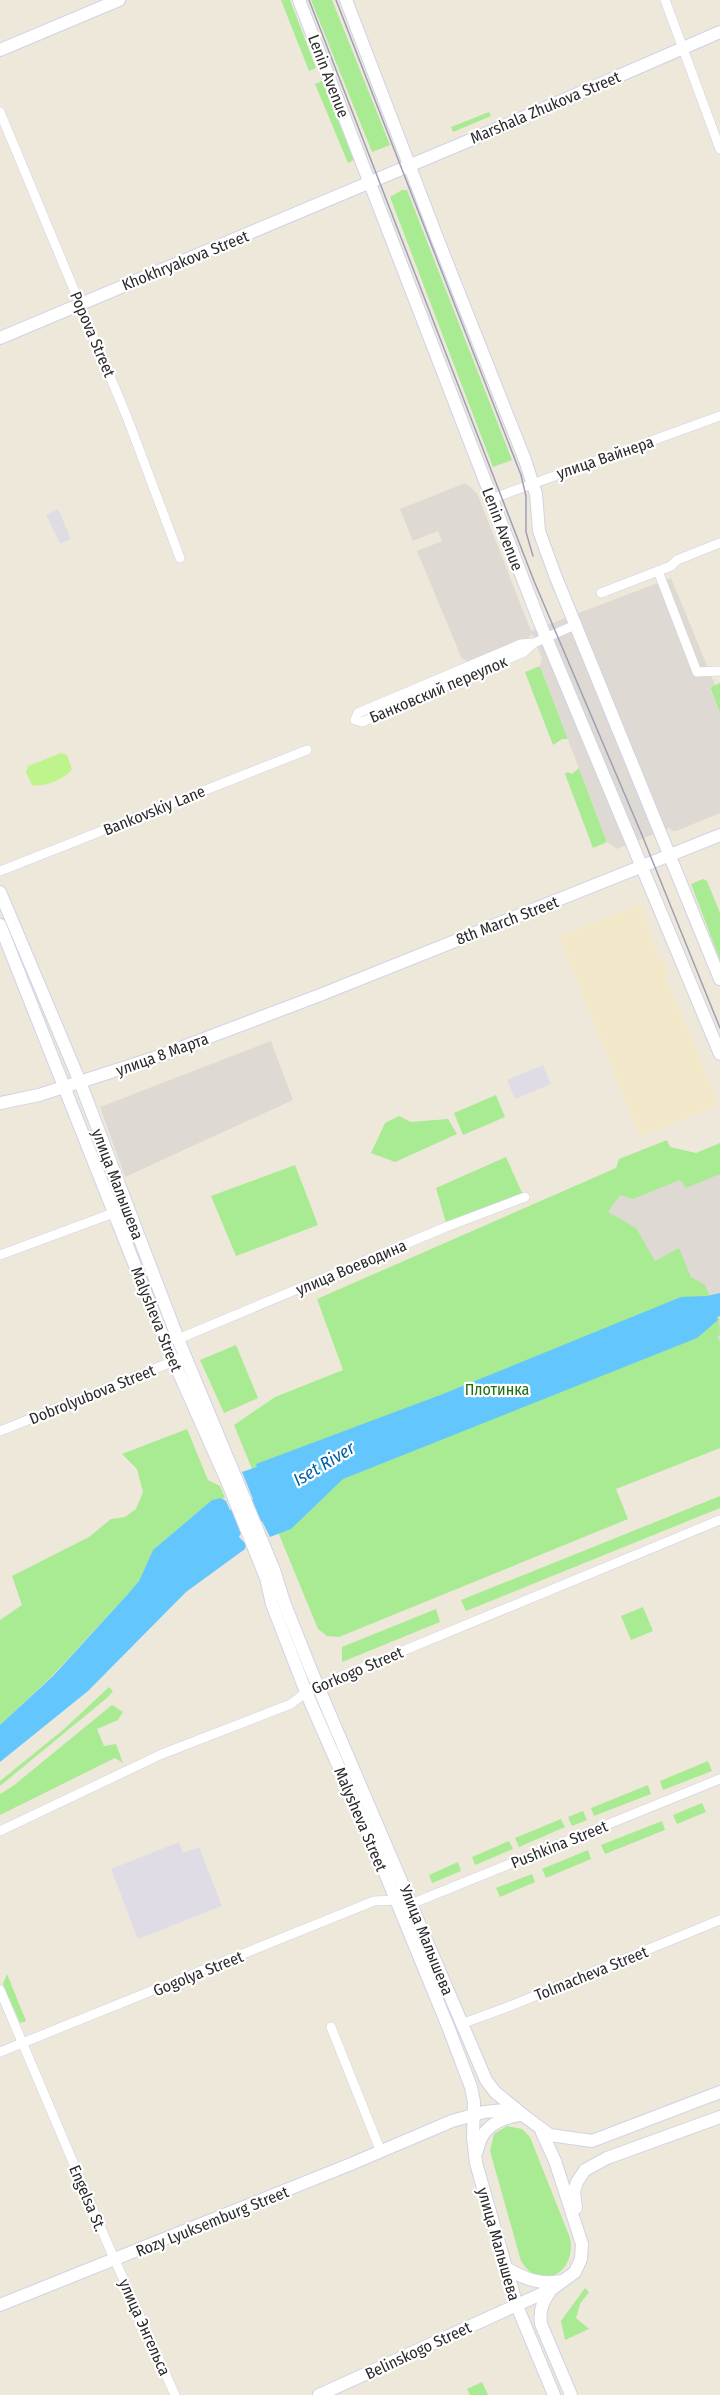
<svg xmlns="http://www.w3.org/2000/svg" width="720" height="2395" font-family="'Fira Sans Condensed',sans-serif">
	<rect width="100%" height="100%" fill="#eee8db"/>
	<g fill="#e0dce6">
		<polygon points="58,509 71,539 60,544 46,515"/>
		<polygon points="543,1065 551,1084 515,1099 507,1080"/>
		<polygon points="179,1842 183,1853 199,1847 222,1906 138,1939 111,1869"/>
	</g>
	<polygon fill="#f2e8c9" points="641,904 647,920 645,922 659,959 663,958 669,976 666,978 688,1031 690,1031 718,1105 640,1137 559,936"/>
	<g fill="#a8eb92">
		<polygon points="281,0 290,0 316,68 309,71"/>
		<polygon points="311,0 332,0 390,145 372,152"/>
		<polygon points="322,81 354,160 348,163 315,84"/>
		<polygon points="489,112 491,116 453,132 451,127"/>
		<polygon points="402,190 407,190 512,460 493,467 390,197"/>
		<polygon points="540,666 568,739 562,739 553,745 525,672"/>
		<polygon points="720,683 720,713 710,687"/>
		<polygon points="579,768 607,842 593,848 565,774 568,772 572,774"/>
		<polygon points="703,879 707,881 720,913 720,960 691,884"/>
		<polygon points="496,1095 505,1117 463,1135 454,1113"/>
		<polygon points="399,1116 411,1122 448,1119 457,1134 395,1162 371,1153 385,1123"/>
		<polygon points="667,1140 670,1147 696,1153 720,1143 720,1448 616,1489 628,1519 339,1637 327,1636 318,1629 234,1425 275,1397 343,1370 317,1299 616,1168 619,1159"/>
		<polygon points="506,1157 523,1195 446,1223 436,1188"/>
		<polygon points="295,1165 318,1225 236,1256 211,1196"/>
		<polygon points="236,1345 258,1398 224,1413 200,1360"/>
		<polygon points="187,1429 208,1480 220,1486 225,1498 212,1500 153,1550 139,1581 127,1595 52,1676 0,1725 0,1620 22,1605 12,1576 89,1537 111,1519 125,1517 136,1509 143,1492 137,1469 122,1454"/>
		<polygon points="720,1496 720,1508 466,1611 461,1600"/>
		<polygon points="643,1607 653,1631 631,1640 621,1616"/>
		<polygon points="436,1609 440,1622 342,1662 342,1647"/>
		<polygon points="109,1687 113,1691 108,1697 0,1786 0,1781 63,1730"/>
		<polygon points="112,1705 123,1712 118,1720 97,1729 104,1746 116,1744 123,1763 115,1758 0,1815 0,1794 13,1786"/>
		<polygon points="708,1761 712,1771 663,1790 660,1781"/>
		<polygon points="648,1785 651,1794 594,1816 591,1808"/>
		<polygon points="702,1803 706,1812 677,1824 673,1815"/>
		<polygon points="583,1811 587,1820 572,1826 568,1817"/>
		<polygon points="561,1819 565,1827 519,1847 515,1838"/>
		<polygon points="662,1821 665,1830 605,1854 601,1845"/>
		<polygon points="509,1841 513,1849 475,1865 472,1857"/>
		<polygon points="588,1850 591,1859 546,1878 542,1869"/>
		<polygon points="458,1862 461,1871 432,1883 429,1875"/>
		<polygon points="532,1874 535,1882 500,1897 496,1888"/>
		<polygon points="7,1974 26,2021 20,2023 3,1984"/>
		<path d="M507,2126l15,3 8,8 40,101c7,35 -30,55 -49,23l-31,-110 4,-17z"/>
		<polygon points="585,2288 589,2292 580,2304 576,2318 589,2329 565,2340 561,2321"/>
		<polygon points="482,2382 488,2395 470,2395 467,2389"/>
	</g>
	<path fill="#bff38c" d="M61,753l6,2 5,14c-6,10 -30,19 -40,16l-6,-13 2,-6z"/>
	<g fill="#dedad3">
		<polygon points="465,483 477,493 531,631 671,578 715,685 710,688 720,713 720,813 676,831 672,831 669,828 617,849 607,842 540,666 542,658 532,634 527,639 473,663 462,659 417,551 442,541 438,531 413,541 400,509"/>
		<polygon points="271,1041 293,1100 125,1177 100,1107"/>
		<polygon points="720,1174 720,1342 717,1337 720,1335 719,1320 705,1285 691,1277 679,1248 655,1261 636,1228 608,1212 620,1195 633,1199 680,1180 686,1188"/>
	</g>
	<polygon fill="#63c6fc" points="720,1293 720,1316 717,1317 718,1320 697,1338 343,1479 291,1529 270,1537 262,1521 241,1533 239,1537 246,1544 245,1549 186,1592 88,1691 0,1762 0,1725 53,1676 127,1595 139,1581 153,1550 212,1500 221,1498 226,1501 230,1510 253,1499 242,1472 257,1467 256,1464 443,1394 681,1297 707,1296"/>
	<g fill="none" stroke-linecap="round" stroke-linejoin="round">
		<defs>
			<g id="street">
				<polyline points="665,0 720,149"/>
				<polyline points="0,112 127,417 180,558"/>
				<polyline points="491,499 720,416"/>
				<polyline points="658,571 697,672 720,671"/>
				<polyline points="601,593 658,571 671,566 677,560 720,543"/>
				<polyline points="534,643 524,652 362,722 355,720 358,713 521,644 534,643 575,625"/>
				<polyline points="0,871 307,750"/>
				<polyline points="0,1255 127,1208"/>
				<polyline points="178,1339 446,1227 525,1197"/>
				<polyline points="0,1431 179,1359"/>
				<polyline points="0,1831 162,1754 291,1704 306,1692 335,1679 720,1520"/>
				<polyline points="0,1990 106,2240 175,2395"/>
				<polyline points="461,2024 505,2008 720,1920"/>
				<polyline points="331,2027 381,2152"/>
				<polyline points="0,2052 374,1901 396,1900 411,1904 720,1779"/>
			</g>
			<g id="secondary">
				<polyline points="299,0 540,623 720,1054"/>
				<polyline points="346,0 436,235 525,460 536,494 539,531 555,575 720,979"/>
				<polyline points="0,50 119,0"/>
				<polyline points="0,338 506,125 720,32"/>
				<polyline points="0,892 80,1082 178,1339 274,1570 284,1602 311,1670 486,2080 495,2092 523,2115"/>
				<polyline points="0,925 166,1344 227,1481 266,1578 272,1604 306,1692 383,1868 449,2029 471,2087 474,2102 473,2137 476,2163 517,2306 554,2395"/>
				<polyline points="0,1103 39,1095 151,1059 320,995 720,835"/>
				<path d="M477,2151c4,-23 20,-32 42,-36"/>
				<polyline points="576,2208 574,2191 577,2182 585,2170 607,2158 720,2117"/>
				<path d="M508,2269c17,10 33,16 52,12"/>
				<path d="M551,2290c-8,11 -12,20 -10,34l30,71"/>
				<polyline points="0,2305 351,2164 452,2121 484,2112 504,2110 523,2115 550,2135 592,2141 720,2092"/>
				<polyline points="319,2395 552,2289 575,2272 581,2259 582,2244 555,2161 541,2130"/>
			</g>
		</defs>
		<use href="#street" stroke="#d0d2e5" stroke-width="10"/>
		<use href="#secondary" stroke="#d0d2e5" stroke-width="14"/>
		<use href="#street" stroke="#fff" stroke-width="9"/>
		<use href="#secondary" stroke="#fff" stroke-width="12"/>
		<g stroke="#9d9fb7" stroke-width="1.5">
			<polyline points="309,0 534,581 642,835 720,1028"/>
			<polyline points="336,0 521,475 526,496 526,532 533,556"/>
		</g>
	</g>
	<g text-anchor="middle" stroke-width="4.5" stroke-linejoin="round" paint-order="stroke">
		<g font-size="16" fill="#2b2b2b" stroke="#fff">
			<text transform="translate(329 76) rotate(69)" y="6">Lenin Avenue</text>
			<text transform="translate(545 107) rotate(-23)" y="6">Marshala Zhukova Street</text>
			<text transform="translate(185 260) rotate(-22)" y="6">Khokhryakova Street</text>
			<text transform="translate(93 334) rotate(67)" y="6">Popova Street</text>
			<text transform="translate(605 457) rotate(-19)" y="6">улица Вайнера</text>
			<text transform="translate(503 529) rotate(69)" y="6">Lenin Avenue</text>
			<text transform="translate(438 689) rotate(-23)" y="6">Банковский переулок</text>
			<text transform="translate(154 810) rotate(-22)" y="6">Bankovskiy Lane</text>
			<text transform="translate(507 920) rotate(-21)" y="6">8th March Street</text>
			<text transform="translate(162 1054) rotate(-20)" y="6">улица 8 Марта</text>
			<text transform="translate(118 1184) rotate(69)" y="6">улица Малышева</text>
			<text transform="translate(351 1267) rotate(-23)" y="6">улица Воеводина</text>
			<text transform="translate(157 1319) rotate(68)" y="6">Malysheva Street</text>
			<text transform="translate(92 1394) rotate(-22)" y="6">Dobrolyubova Street</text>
			<text transform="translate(357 1670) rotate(-23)" y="6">Gorkogo Street</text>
			<text transform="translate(361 1819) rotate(67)" y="6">Malysheva Street</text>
			<text transform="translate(559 1844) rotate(-22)" y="6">Pushkina Street</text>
			<text transform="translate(427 1940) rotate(68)" y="6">Улица Малышева</text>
			<text transform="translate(198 1973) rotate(-22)" y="6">Gogolya Street</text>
			<text transform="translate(591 1973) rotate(-22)" y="6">Tolmacheva Street</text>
			<text transform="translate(88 2198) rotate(67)" y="6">Engelsa St.</text>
			<text transform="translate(212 2221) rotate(-22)" y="6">Rozy Lyuksemburg Street</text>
			<text transform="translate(499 2244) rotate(74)" y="6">улица Малышева</text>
			<text transform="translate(145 2327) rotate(66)" y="6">улица Энгельса</text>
			<text transform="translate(418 2350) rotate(-25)" y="6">Belinskogo Street</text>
		</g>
		<g font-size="16" fill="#1e7012" stroke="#fff">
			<text x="497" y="1395">Плотинка</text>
		</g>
		<g font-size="18" font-style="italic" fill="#0061a9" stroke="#fff">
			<text transform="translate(324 1464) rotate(-31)" y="6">Iset River</text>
		</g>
	</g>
</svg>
